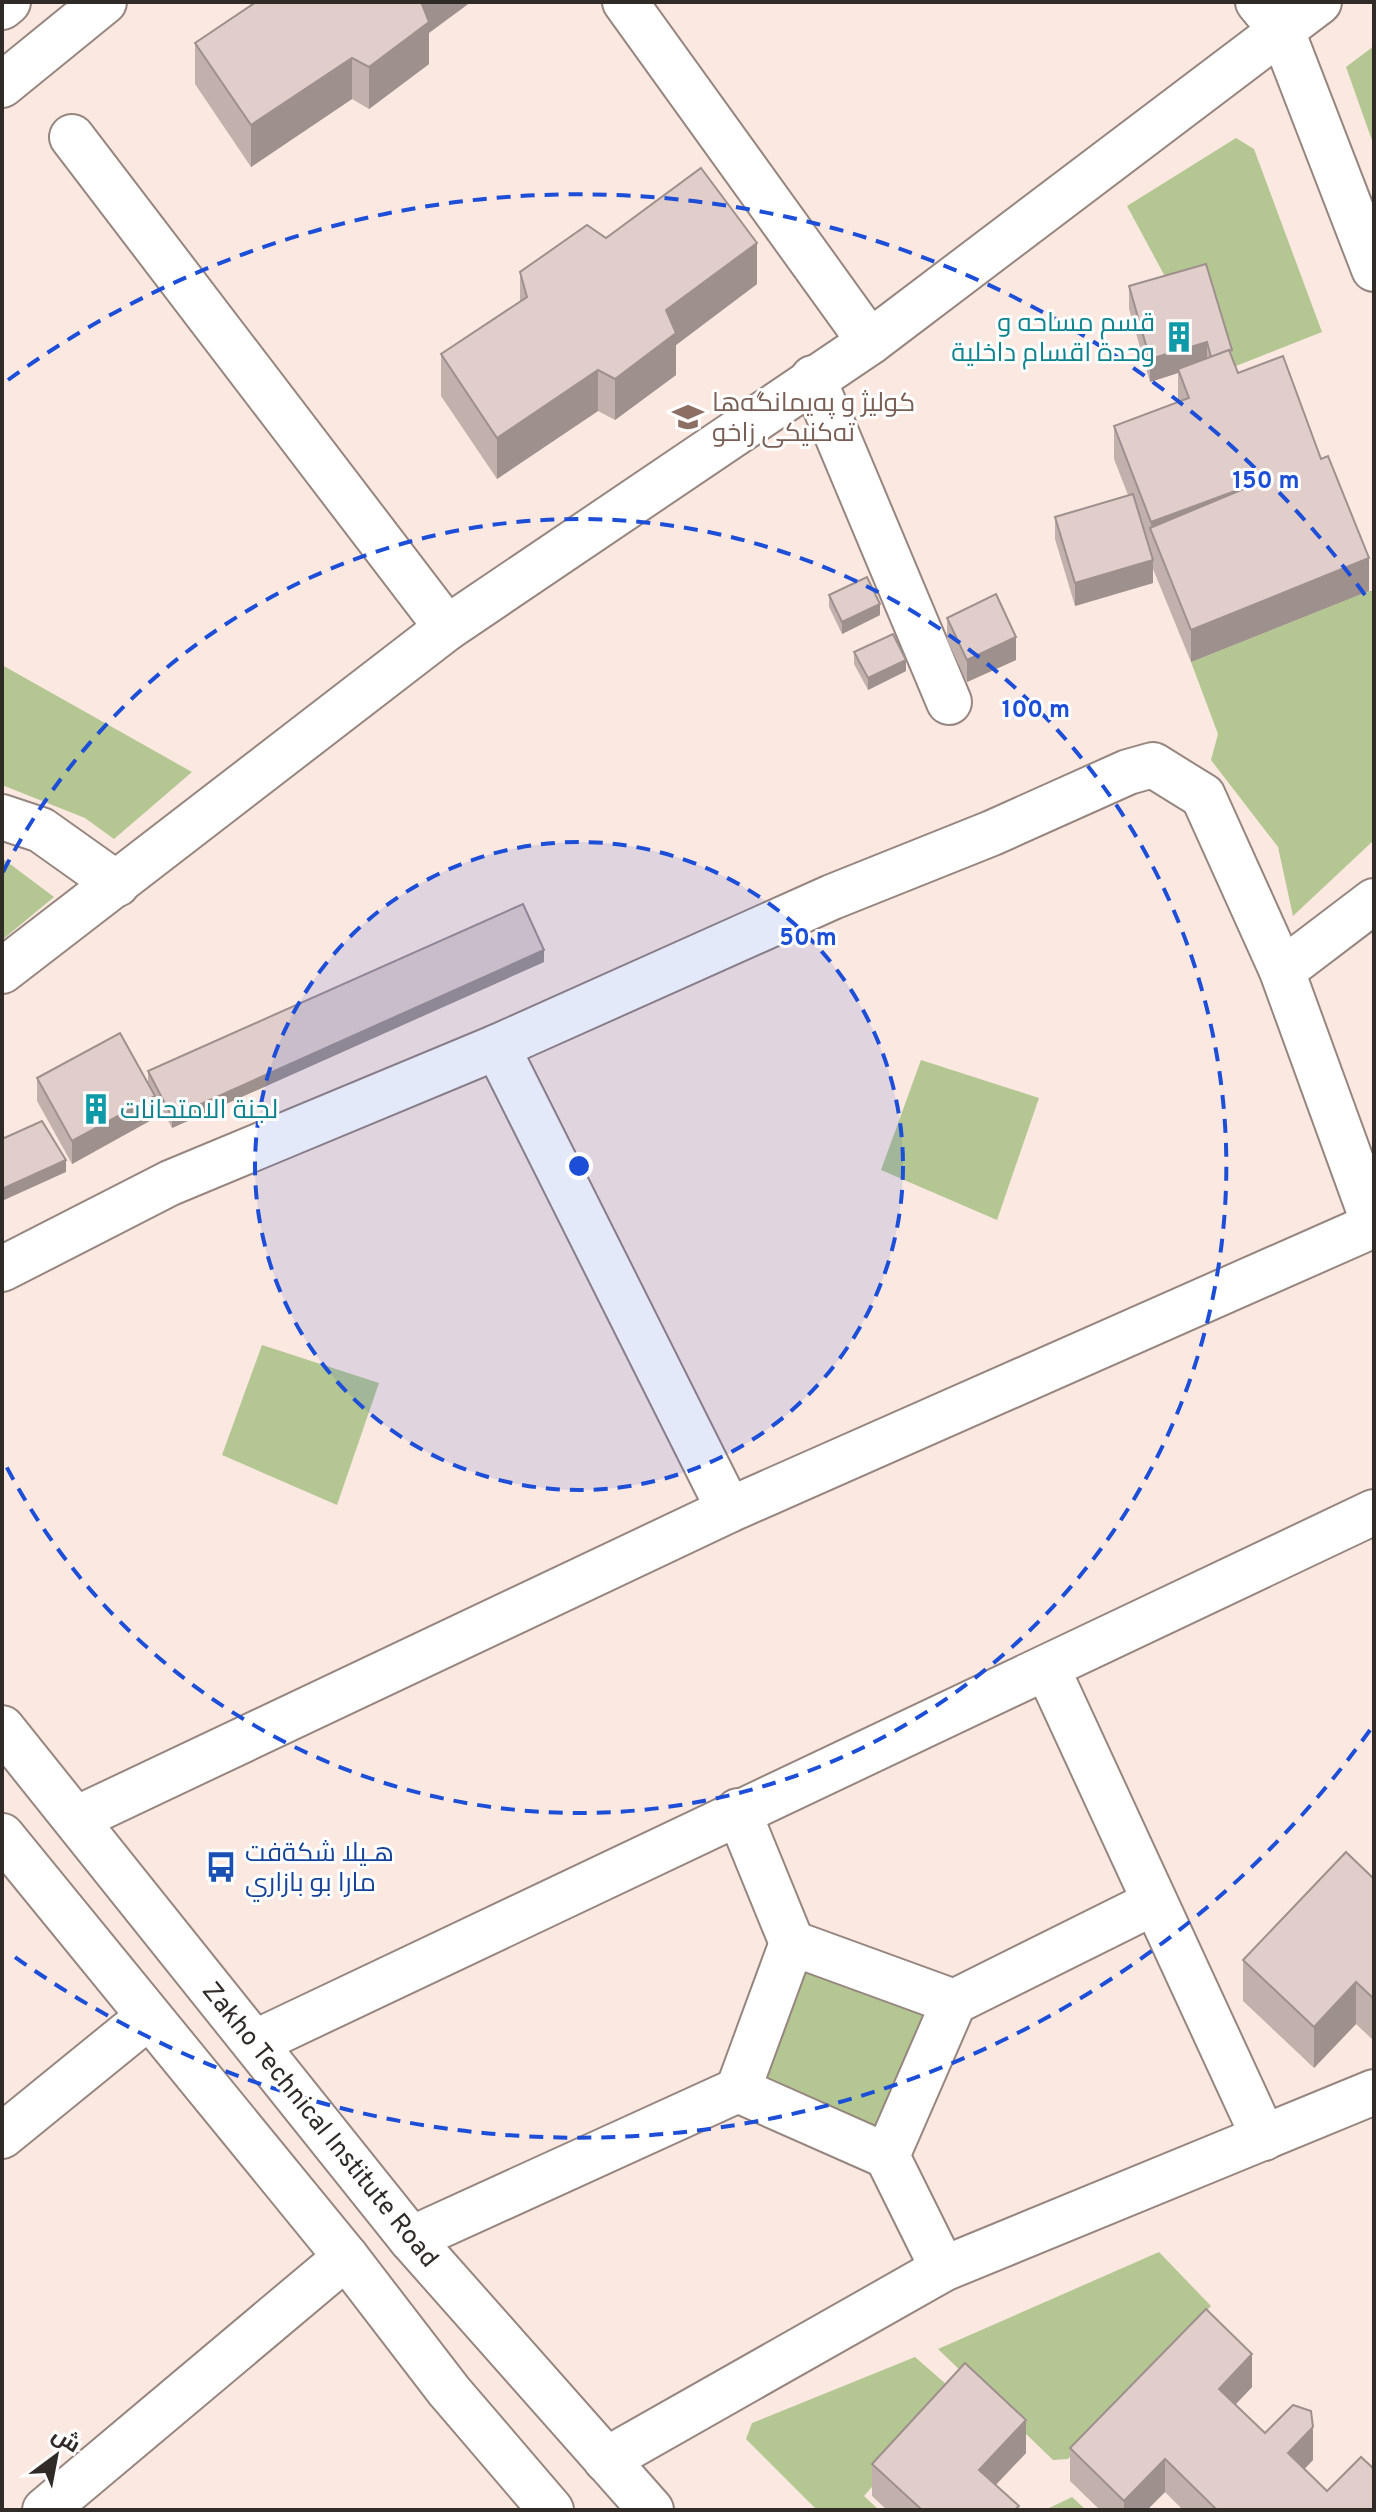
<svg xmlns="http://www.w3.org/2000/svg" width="1376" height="2512" font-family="Overpass,Cairo,sans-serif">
	<rect width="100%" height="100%" fill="#fbe9e1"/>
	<g fill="#b4c691">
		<polygon points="1374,46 1374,146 1346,67"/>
		<polygon points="1236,138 1254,149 1322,332 1231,368 1175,295 1127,206"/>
		<polygon points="1369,591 1374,591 1374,840 1293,916 1278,847 1211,760 1218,734 1191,662"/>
		<polygon points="2,665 192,772 114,839 85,818 2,785"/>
		<polygon points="2,858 54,897 2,940"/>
		<polygon points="921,1060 1039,1098 997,1220 881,1170"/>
		<polygon points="262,1345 379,1383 337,1505 222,1455"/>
		<polygon points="799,1961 932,2007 882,2138 754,2082"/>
		<polygon points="1159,2252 1211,2306 1068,2459 1053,2460 938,2349"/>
		<polygon points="915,2357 955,2392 864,2496 879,2510 817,2510 746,2439 752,2423"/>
		<polygon points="1072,2497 1086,2510 1045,2510"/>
	</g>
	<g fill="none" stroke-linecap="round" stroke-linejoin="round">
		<defs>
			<g id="minor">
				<polyline points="625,2 870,342"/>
				<polyline points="1258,2 1282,31 1374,269"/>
				<polyline points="72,137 447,628"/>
				<polyline points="813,378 949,702"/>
				<polyline points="2,817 41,830 117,884"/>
				<polyline points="2,971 447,628 870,342 1319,2"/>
				<polyline points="1282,971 1374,901"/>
				<polyline points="497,1047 729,1510"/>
				<polyline points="2,1269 170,1183 497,1047 832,897 992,833 1128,772 1153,765 1203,796 1282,971 1374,1224"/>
				<polyline points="1048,1670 1264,2138"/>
				<polyline points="738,1811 792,1943"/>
				<polyline points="76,1819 729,1510 1374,1225"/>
				<polyline points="256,2042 1374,1512"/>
				<polyline points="738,2090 792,1943 954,2002"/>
				<polyline points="2,2136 147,2018"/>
				<polyline points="887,2156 943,2269"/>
				<polyline points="411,2239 738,2090 887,2156 954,2002 1153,1903"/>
				<polyline points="606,2460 943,2269 1374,2092"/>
				<polyline points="45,2510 346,2257"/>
			</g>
			<g id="major">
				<polyline points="2,7 8,2"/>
				<polyline points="2,85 104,2"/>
				<polyline points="2,1728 411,2239 651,2510"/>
				<polyline points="2,1836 346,2257 449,2391 551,2510"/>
			</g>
		</defs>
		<use href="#minor" stroke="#96867f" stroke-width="48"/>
		<use href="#major" stroke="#96867f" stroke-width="48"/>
		<use href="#minor" stroke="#fff" stroke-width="44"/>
		<use href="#major" stroke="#fff" stroke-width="44"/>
	</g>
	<g fill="#c2b0ad">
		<polygon points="429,33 429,64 369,109 352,99 251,167 195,84 195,43"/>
		<polygon points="606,238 757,284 676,345 676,375 615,420 598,411 497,479 441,396 441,354 520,301 520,272"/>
		<polygon points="1129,286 1232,359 1238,373 1369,591 1191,662 1153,569 1153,583 1075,606 1055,539 1055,517 1128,495 1114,459 1114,426 1178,402 1178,373 1150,382 1129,309"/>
		<polygon points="829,595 880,615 842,634 829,607"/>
		<polygon points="947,618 1016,660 967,682 947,640"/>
		<polygon points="854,652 906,671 868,690 854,664"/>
		<polygon points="544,962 172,1128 148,1083 148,1071"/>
		<polygon points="37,1078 155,1118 72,1164 37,1101"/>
		<polygon points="1374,1879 1374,2041 1356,2024 1314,2068 1243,2001 1243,1960"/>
		<polygon points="1252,2387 1235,2405 1265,2433 1313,2460 1304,2469 1327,2491 1374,2510 1183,2510 1165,2492 1147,2510 1100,2510 1070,2481 1070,2448"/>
		<polygon points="1026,2453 996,2485 1019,2510 887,2510 872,2496 872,2464"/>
	</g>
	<g fill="#9e908d">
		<polygon points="419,2 471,2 429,33 429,64 369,109 369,67"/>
		<polygon points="352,58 352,99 251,167 251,125"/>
		<polygon points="757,243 757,284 676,345 676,375 615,420 615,379 666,310"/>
		<polygon points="1207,342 1207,365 1178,369 1178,373 1150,382 1150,359"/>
		<polygon points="598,370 598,411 497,479 497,438"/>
		<polygon points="1265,480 1151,532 1151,522"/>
		<polygon points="1369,558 1369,591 1191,662 1191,630"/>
		<polygon points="1153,560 1153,583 1075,606 1075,583"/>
		<polygon points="880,604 880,615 842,634 842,622"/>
		<polygon points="1016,637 1016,660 967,682 967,660"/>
		<polygon points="906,660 906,671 868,690 868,678"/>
		<polygon points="544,950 544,962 172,1128 172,1117"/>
		<polygon points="155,1096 155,1118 72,1164 72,1141"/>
		<polygon points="66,1160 66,1172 2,1201 2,1189"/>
		<polygon points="1356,1982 1356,2024 1314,2068 1314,2027"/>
		<polygon points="1252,2354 1252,2387 1219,2422 1219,2389"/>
		<polygon points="1026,2420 1026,2453 979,2502 979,2470"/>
		<polygon points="1313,2427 1313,2460 1288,2486 1288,2453"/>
		<polygon points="1165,2459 1165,2492 1147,2510 1124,2510 1124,2501"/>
	</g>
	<g fill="#e1cdc9" stroke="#9e908d" stroke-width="2">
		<polygon points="256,2 421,2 429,22 369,67 352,58 251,125 195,43"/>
		<polygon points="701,168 757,243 666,310 676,333 615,379 598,370 497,438 441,354 527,297 520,272 587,225 606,238"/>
		<polygon points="1206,264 1232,350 1229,351 1229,350 1211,357 1207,342 1150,359 1129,286"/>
		<polygon points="1229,350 1238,373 1283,356 1321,459 1328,456 1369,558 1191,630 1150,528 1265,480 1151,522 1114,426 1189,398 1178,369"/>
		<polygon points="1133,494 1153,560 1075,583 1055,517"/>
		<polygon points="867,577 880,604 842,622 829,595"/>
		<polygon points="996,594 1016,637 967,660 947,618"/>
		<polygon points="893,634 906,660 868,678 854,652"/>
		<polygon points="523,904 544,950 172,1117 148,1071"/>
		<polygon points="120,1033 155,1096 72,1141 37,1078"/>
		<polygon points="42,1121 66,1160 2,1189 2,1139"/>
		<polygon points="1346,1852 1374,1879 1374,1999 1356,1982 1314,2027 1243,1960"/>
		<polygon points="1206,2309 1252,2354 1219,2389 1265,2433 1293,2405 1311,2411 1313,2427 1288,2453 1327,2491 1361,2457 1374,2469 1374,2510 1217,2510 1165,2459 1124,2501 1070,2448"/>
		<polygon points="965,2363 1026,2420 979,2470 1019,2506 1015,2510 922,2510 872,2464"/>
	</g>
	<circle cx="579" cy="1166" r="324" fill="#1d4ed8" fill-opacity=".12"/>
	<g fill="none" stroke="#1d4ed8" stroke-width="4" stroke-dasharray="14 10">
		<circle cx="579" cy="1166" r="324"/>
		<path d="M3 872A647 647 0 1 1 3 1460"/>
		<path d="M1370 1730A971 971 0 0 1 8 1952M8 380A971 971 0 0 1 1370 602"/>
	</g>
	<defs>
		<symbol id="building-bare" viewBox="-9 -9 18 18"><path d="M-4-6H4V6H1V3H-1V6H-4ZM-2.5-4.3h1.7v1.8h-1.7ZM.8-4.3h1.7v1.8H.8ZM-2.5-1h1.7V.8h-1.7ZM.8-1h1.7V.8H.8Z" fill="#0f9aa8" stroke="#fff" stroke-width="2.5" paint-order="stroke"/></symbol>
		<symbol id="university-bare" viewBox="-9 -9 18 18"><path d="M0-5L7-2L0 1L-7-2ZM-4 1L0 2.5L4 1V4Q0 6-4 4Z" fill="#8d6e63" stroke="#fff" stroke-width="2.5" paint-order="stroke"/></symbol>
		<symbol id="bus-bare" viewBox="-9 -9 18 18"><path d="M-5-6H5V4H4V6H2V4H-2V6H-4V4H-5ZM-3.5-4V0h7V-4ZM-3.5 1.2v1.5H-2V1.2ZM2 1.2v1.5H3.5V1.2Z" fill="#1a4fb4" stroke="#fff" stroke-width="2.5" paint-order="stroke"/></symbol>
	</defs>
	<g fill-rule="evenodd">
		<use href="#building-bare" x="1157" y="315" width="44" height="44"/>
		<use href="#university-bare" x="666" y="395" width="44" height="44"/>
		<use href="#building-bare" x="74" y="1087" width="44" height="44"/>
		<use href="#bus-bare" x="199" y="1845" width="44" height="44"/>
	</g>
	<g text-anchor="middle" stroke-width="6" stroke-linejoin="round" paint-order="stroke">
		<g font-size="26" fill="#0d838f" stroke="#fff" text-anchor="end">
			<text x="1155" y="331">قسم مساحه‌ و<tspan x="1155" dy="30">وحدة اقسام داخلية</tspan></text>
			<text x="120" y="1118" text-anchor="start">لجنة الامتحانات</text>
		</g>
		<g font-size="26" fill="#785e54" stroke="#fff" text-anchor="start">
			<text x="712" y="411">كوليژ و په‌يمانگه‌ها<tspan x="712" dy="30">ته‌كنيكى زاخو</tspan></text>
		</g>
		<g font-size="26" fill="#164399" stroke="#fff" text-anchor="start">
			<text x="245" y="1861">هـيلا شكةفت<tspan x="245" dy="30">مارا بو بازاري</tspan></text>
		</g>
		<g font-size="26" fill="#312b28" stroke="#fff">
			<text transform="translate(321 2124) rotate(51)" y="9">Zakho Technical Institute Road</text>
		</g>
	</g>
	<circle cx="579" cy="1166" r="12" fill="#1d4ed8" stroke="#fff" stroke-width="4"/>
	<g font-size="24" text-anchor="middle" font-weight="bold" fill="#1d4ed8" stroke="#fff" stroke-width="6" stroke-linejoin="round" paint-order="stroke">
		<text x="1266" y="488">150 m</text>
		<text x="1036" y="717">100 m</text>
		<text x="808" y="945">50 m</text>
	</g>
	<rect width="1376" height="2512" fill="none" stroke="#312b28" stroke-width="8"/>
	<g transform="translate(56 2456) rotate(32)" stroke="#ffffff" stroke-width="6" paint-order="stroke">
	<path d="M0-6L14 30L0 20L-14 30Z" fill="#312b28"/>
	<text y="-12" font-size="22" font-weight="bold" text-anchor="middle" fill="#312b28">ش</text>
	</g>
</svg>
